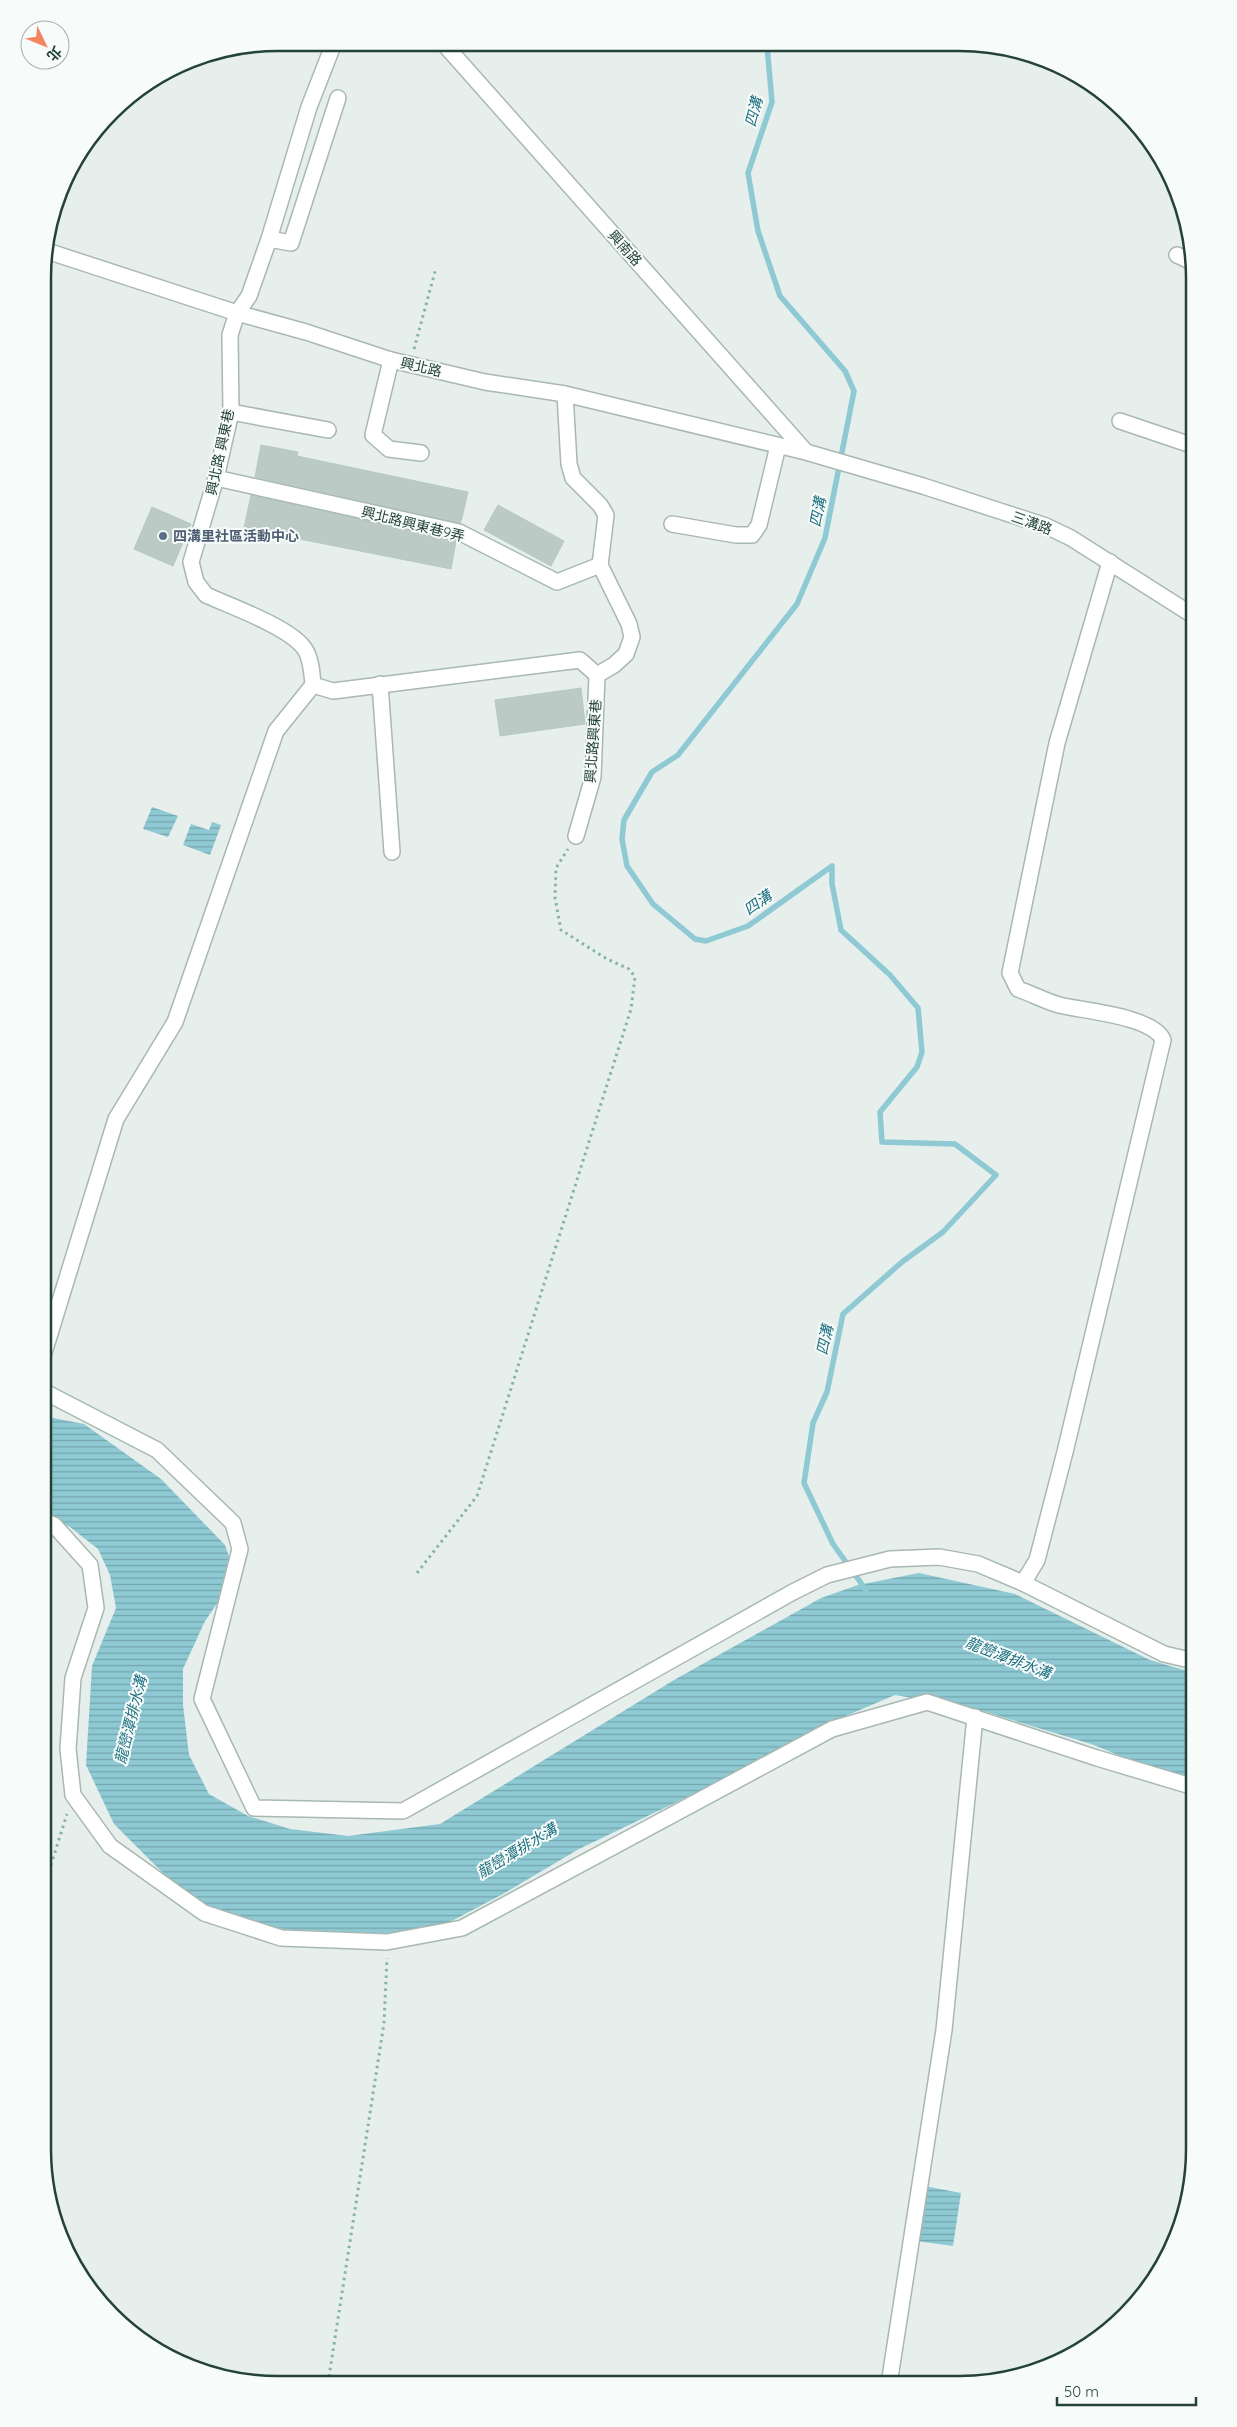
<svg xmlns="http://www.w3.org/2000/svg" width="1237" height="2427" font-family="Quicksand,'Noto Sans TC',sans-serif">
	<defs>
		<pattern id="water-rules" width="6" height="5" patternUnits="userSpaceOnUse" patternTransform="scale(1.25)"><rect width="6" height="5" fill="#8ec9d4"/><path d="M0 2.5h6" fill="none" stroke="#74a5ad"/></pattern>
	</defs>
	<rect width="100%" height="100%" fill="#e6efeb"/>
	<g fill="url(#water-rules)">
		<polygon points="152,807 178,816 168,837 143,829"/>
		<polygon points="212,822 221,825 210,855 183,845 191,824 209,830"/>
		<polygon points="43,1416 84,1424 161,1479 225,1545 236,1576 205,1621 183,1669 183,1705 189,1755 209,1794 248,1816 290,1829 348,1836 440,1824 674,1680 821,1598 858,1585 919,1573 1015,1594 1150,1660 1194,1673 1194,1776 1160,1772 1091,1744 976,1709 895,1695 841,1718 708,1787 579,1849 503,1894 446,1924 400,1937 318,1933 242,1924 197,1901 173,1883 114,1824 86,1765 92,1666 116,1608 110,1575 98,1549 70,1527 43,1514"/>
		<polygon points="924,2186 961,2193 953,2246 916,2241"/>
	</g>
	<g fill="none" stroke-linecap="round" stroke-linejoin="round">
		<polyline stroke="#8ec9d4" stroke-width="5.5" points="767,46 772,102 748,173 758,231 780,296 845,371 854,391 825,538 797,604 678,755 652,772 624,820 622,839 627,866 653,904 695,939 706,941 748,926 832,866 832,884 841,930 890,975 918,1008 922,1052 917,1067 880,1112 882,1142 955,1144 996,1175 943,1232 902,1262 843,1314 827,1392 813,1423 804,1483 833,1544 866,1590"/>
	</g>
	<g fill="#bbcac4" stroke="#b8c9c2">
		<polygon points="261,445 298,452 297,456 468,492 462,518 460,523 255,477"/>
		<polygon points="251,495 456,541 451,569 244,528"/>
		<polygon points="498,505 564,541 551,566 484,530"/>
		<polygon points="152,507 191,524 173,566 134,549"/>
		<polygon points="581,688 585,724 500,736 495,700"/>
	</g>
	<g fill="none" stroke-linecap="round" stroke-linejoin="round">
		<defs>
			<g id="minor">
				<path d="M334,43l-25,64 -40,132 -20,57 -12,17 -7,22 1,77 -15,66 -25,84 5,20 10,13c24,11 83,32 98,53 7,9 8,25 9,37l20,6 247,-31 17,15"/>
				<polyline points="444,44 806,452"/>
				<polyline points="269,239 291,243 338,98"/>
				<polyline points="44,250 237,313 306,332 391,360 485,382 565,394 806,452 923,486 1046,526 1071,538 1194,616"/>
				<polyline points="1177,255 1192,262"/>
				<polyline points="391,360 373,435 389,449 421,453"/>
				<polyline points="565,394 569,464 573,478 600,505 606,515 600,565 629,624 632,637 626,654 614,665 597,675"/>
				<polyline points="231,412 328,430"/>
				<polyline points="1120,421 1194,446"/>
				<polyline points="216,478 459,532 557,582 600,565"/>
				<polyline points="672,524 736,535 752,535 759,525 778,446"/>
				<polyline points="380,684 392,852"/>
				<polyline points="576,836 593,777 597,675"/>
				<polyline points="43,1356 116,1119 175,1022 276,731 313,685"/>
				<polyline points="43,1391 157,1450 233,1523 240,1549 202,1699 254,1808 403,1811 793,1592 827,1575 890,1559 939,1557 978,1564 1023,1583 1164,1654 1194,1661"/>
				<polyline points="43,1521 54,1525 90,1565 96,1608 73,1678 68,1749 73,1795 110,1846 204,1913 281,1938 387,1942 462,1928 832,1729 927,1702 1097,1758 1194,1787"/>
				<path d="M1023,1583l14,-23 28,-108 98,-412c-10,-24 -80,-29 -104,-35 -14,-4 -27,-11 -41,-16l-8,-16 47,-230 53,-181"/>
				<polyline points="889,2384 944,2030 975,1717"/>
			</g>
		</defs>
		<use href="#minor" stroke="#a8b8b2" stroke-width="18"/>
		<g stroke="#86b3a5" stroke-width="3" stroke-dasharray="2.5 4" stroke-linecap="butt">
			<polyline points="414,349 436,268"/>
			<polyline points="417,1573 477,1496 631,1009 635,977 629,969 607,959 561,930 555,898 556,868 568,849"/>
			<polyline points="43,1890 67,1814"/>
			<polyline points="328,2383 384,2023 387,1958"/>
		</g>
		<use href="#minor" stroke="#fff" stroke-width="15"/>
	</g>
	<circle fill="#5c6f8a" stroke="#f7fbf9" stroke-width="2" cx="163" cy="536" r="5"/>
	<g text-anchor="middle" stroke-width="4" stroke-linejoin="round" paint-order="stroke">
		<g font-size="14" fill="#24423a" stroke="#f7fbf9">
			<text transform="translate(625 248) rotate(48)" y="5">興南路</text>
			<text transform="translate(421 367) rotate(13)" y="5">興北路</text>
			<text transform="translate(220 452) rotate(-78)" y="5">興北路 興東巷</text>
			<text transform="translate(1032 523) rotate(20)" y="5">三溝路</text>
			<text transform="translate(413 524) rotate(14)" y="5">興北路興東巷9弄</text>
			<text transform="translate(593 741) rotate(-86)" y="5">興北路興東巷</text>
		</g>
		<g font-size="14" font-weight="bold" fill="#4e5e75" stroke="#f7fbf9" text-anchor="start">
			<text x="173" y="541">四溝里社區活動中心</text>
		</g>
		<g font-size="15" font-style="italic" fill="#1c6f80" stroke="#f7fbf9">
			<text transform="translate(754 112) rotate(-75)" y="5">四溝</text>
			<text transform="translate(818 512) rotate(-79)" y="5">四溝</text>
			<text transform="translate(758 903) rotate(-35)" y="5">四溝</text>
			<text transform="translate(825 1340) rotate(-78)" y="5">四溝</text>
			<text transform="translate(1008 1658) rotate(21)" y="5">龍巒潭排水溝</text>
			<text transform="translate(131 1720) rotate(-76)" y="5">龍巒潭排水溝</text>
			<text transform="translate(517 1851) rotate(-31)" y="5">龍巒潭排水溝</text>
		</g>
	</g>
	<path d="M0 0H1237V2427H0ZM278 51H959A227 227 0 0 1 1186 278V2149A227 227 0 0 1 959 2376H278A227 227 0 0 1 51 2149V278A227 227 0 0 1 278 51Z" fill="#f7fbf9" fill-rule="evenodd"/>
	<path fill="none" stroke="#24423a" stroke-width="2.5" d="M278 51H959A227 227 0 0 1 1186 278V2149A227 227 0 0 1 959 2376H278A227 227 0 0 1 51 2149V278A227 227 0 0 1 278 51Z"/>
	<g transform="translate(45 45) rotate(133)"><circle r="24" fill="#f7fbf9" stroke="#a3b1ad"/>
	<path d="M0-4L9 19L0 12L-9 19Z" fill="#f4845f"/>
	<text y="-8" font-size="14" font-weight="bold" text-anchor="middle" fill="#24423a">北</text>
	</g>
	<path d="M1057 2397v8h139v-8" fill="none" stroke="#24423a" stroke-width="2.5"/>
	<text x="1064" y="2397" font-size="15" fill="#24423a" stroke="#f7fbf9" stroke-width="4" paint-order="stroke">50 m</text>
</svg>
